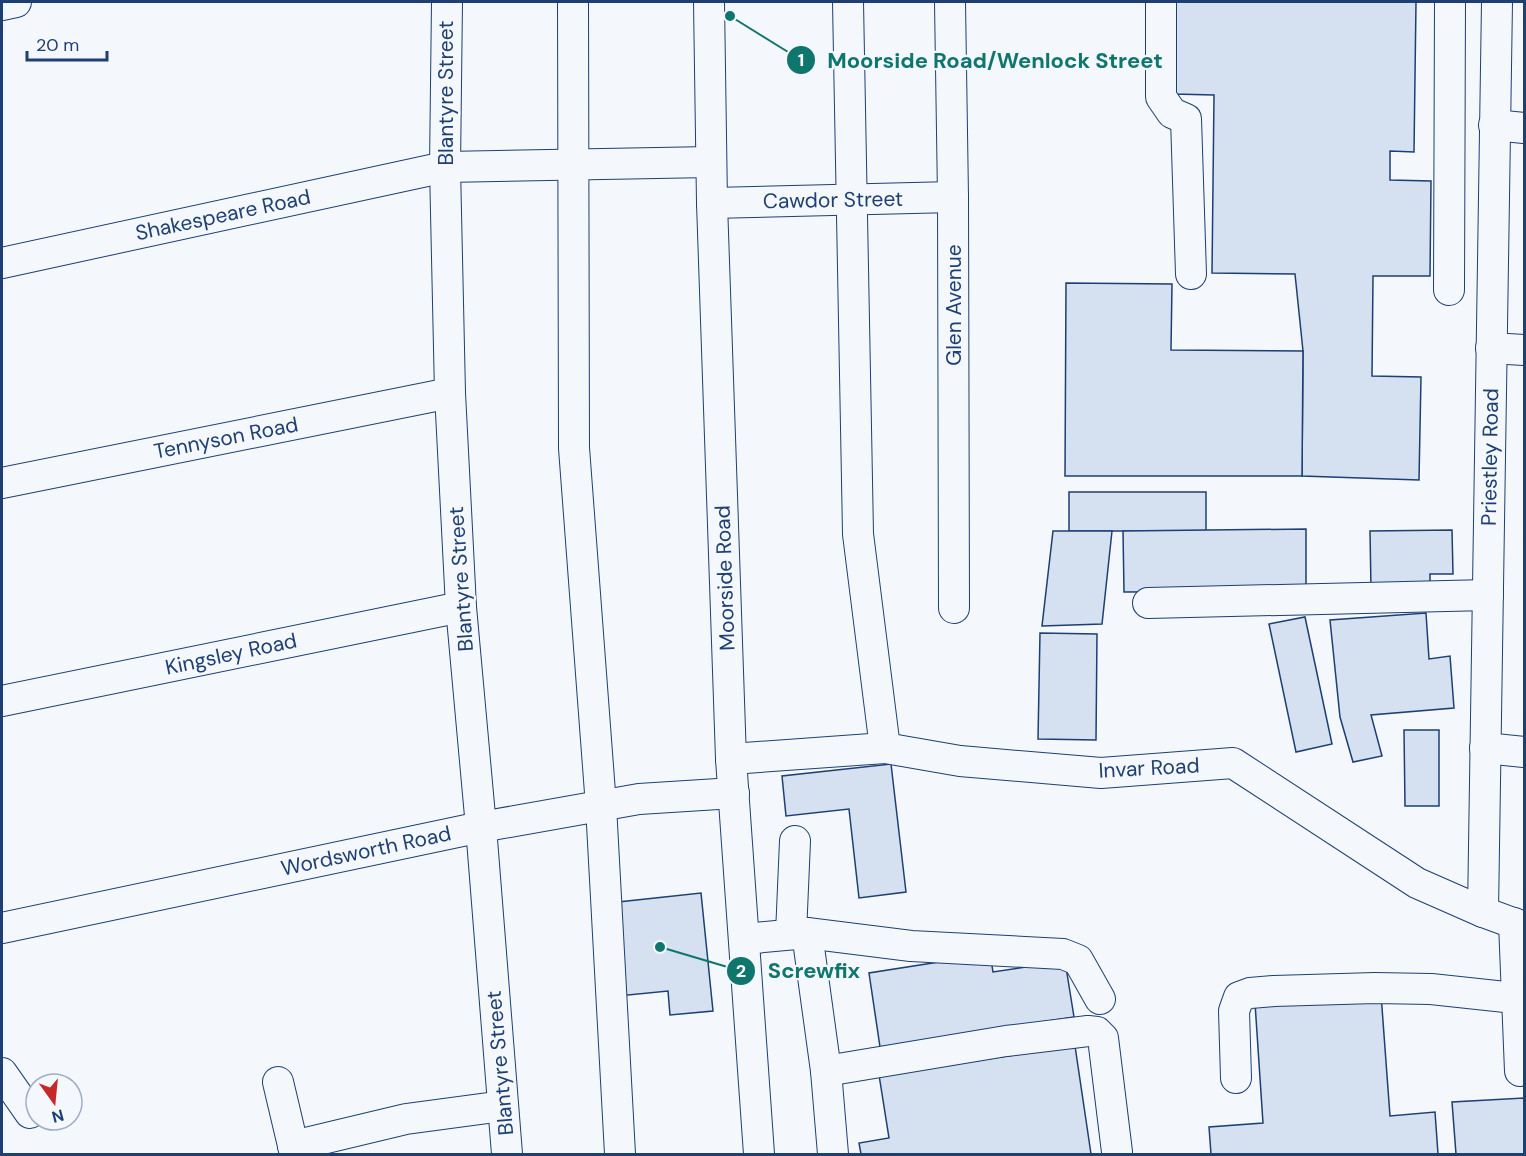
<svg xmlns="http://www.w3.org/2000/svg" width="1526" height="1156" font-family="'DM Sans',sans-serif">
	<rect width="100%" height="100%" fill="#f4f7fb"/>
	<g fill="#d5e0f0" stroke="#1d3f73" stroke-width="1.5">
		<polygon points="1174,2 1416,2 1414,152 1390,151 1390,180 1431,181 1430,276 1373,276 1372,376 1421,377 1419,480 1302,476 1303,351 1295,274 1212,273 1214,95 1173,94"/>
		<polygon points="1066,283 1172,284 1171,350 1303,351 1302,476 1065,476"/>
		<rect x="1069" y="492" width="137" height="39"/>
		<polygon points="1306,529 1306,591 1124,592 1123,531"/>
		<polygon points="1452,530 1453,574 1430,574 1430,588 1371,589 1370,531"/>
		<polygon points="1053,531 1112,531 1102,624 1042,626"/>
		<polygon points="1426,613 1429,659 1450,656 1454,708 1371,715 1382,756 1353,762 1340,717 1330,620"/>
		<polygon points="1305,617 1332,744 1296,752 1269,624"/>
		<polygon points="1040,633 1097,634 1096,740 1038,739"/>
		<polygon points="1404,730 1439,730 1439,806 1405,806"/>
		<polygon points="891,764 906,892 859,898 849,809 786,816 782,776"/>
		<polygon points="701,893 713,1011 670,1015 668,991 618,996 609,903"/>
		<polygon points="990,954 993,972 1065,961 1074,1017 880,1047 869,973"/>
		<polygon points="1381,994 1390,1116 1435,1112 1438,1154 1211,1154 1209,1127 1263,1123 1255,1003"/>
		<polygon points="1075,1046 1091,1154 861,1154 859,1143 889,1138 879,1075"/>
		<polygon points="1524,1098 1524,1154 1456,1154 1452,1102"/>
	</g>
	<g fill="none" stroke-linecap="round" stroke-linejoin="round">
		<defs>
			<g id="minor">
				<polyline points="447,2 445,167 450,393 461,607 481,827 507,1154"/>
				<polyline points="573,2 574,448 601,806 620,1154"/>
				<polyline points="709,2 712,203 731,759 759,1154"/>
				<polyline points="848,2 858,534 885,748"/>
				<polyline points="950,2 953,197 954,608"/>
				<polyline points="1161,2 1161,97 1172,113 1186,119 1191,274"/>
				<polyline points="2,5 16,2"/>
				<polyline points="1494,125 1524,128"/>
				<polyline points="712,203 953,197"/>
				<polyline points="2,263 445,167 711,162"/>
				<polyline points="1449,290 1450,2"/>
				<polyline points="1491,348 1524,350"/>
				<polyline points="2,483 450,393"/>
				<polyline points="1148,603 1488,595"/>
				<polyline points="2,701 461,607"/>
				<polyline points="1485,748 1524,752"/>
				<polyline points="731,759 885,748 960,761 1101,773 1233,763 1417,883 1483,912 1524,927"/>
				<polyline points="1483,912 1497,2"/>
				<polyline points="1514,923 1520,1071"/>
				<polyline points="2,928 481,827 639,799 734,793"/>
				<polyline points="807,933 911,946 1063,954 1078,960 1100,999"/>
				<polyline points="791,934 795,841"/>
				<polyline points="744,939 807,933 826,1071 833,1154"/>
				<polyline points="826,1071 1006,1041 1088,1031 1097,1032 1103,1038 1117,1152"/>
				<polyline points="2,1073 30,1113"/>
				<polyline points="1236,1078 1234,1011 1239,997 1250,993 1274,991 1375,988 1431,989 1524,999"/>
				<polyline points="278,1082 295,1154"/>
				<polyline points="293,1146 406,1119 503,1106"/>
			</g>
		</defs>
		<use href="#minor" stroke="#1d3f73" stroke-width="32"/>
		<use href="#minor" stroke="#f4f7fb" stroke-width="30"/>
	</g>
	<g text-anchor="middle" stroke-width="4.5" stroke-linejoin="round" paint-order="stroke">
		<g font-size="21" fill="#1d3f73" stroke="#f4f7fb">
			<text transform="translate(446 93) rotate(-90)" y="7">Blantyre Street</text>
			<text transform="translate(833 200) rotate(-1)" y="7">Cawdor Street</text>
			<text transform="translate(223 215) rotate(-12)" y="7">Shakespeare Road</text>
			<text transform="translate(954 305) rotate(-90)" y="7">Glen Avenue</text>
			<text transform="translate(226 438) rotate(-11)" y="7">Tennyson Road</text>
			<text transform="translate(1490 457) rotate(-89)" y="7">Priestley Road</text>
			<text transform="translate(725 578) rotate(-92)" y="7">Moorside Road</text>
			<text transform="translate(461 579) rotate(-94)" y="7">Blantyre Street</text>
			<text transform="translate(231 654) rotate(-12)" y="7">Kingsley Road</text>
			<text transform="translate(1149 768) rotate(-3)" y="7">Invar Road</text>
			<text transform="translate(366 851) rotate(-12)" y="7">Wordsworth Road</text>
			<text transform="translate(500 1063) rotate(-95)" y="7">Blantyre Street</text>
		</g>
	</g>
	<path fill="none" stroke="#0f766e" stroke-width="2" d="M730 16L801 60M660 947L741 971"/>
	<g fill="#0f766e" stroke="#f4f7fb" stroke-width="2">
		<circle cx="730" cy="16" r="6"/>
		<circle cx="660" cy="947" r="6"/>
		<circle cx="801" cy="60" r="15"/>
		<circle cx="741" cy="971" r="15"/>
	</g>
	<g font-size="18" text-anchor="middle" font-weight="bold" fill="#fff">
		<text x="801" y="66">1</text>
		<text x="741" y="977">2</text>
	</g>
	<g font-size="22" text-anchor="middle" font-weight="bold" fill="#0f766e" stroke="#f4f7fb" stroke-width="4.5" stroke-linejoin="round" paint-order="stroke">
		<text x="995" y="68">Moorside Road/Wenlock Street</text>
		<text x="814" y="978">Screwfix</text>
	</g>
	<rect width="1526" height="1156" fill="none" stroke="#1d3f73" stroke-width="6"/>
	<g transform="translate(54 1102) rotate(165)"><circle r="28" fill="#f4f7fb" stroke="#9eadc5" stroke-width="1.5"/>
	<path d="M0-4.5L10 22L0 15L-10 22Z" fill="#c62828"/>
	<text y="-9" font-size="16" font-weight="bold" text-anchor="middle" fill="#1d3f73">N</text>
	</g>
	<path d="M27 51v9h80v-9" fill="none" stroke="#1d3f73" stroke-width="3"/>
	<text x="36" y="51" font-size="18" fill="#1d3f73" stroke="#f4f7fb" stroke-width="4.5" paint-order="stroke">20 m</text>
</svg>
